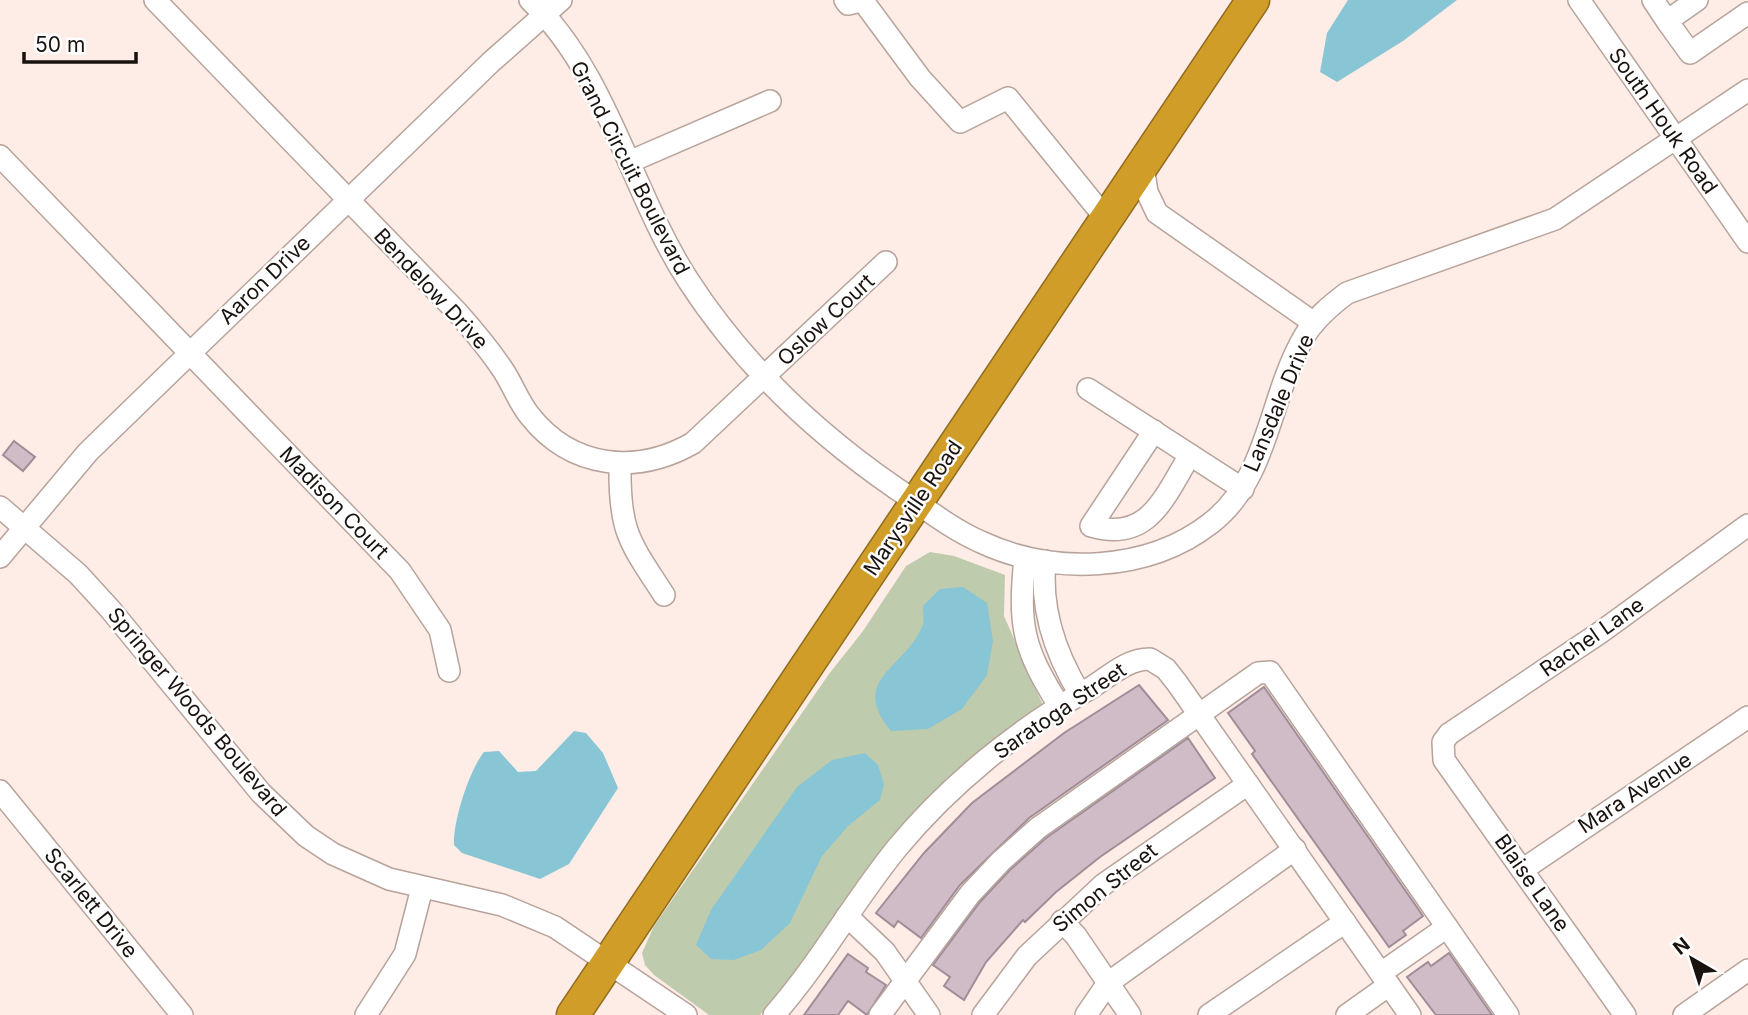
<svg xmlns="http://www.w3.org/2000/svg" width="1748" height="1015" font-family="Inter,sans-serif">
	<rect width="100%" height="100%" fill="#feede6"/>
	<polygon fill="#bfcbad" points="930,552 954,556 1005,575 1004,616 1043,705 891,842 788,984 760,1015 709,1015 654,975 645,965 642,953 654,926 829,674 863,631 906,566"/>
	<g fill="#88c5d5">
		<polygon points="1348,0 1457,0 1403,41 1337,82 1320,72 1327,33"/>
		<path d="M963,587l24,16 6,38 -6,34 -25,34 -34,20 -37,2c-42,-52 12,-61 31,-104 3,-6 1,-14 1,-21l17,-17z"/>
		<path d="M574,731l12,2 17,20 15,35 -49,76 -29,15 -78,-26 -8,-8c-1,-24 15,-74 30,-93l15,-1 19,21 18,-1z"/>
		<polygon points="865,753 878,765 884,784 880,800 848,826 822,856 790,923 761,950 734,960 711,959 696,945 711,910 797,787 832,760"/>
	</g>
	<g fill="#cfbcc7" stroke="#9f8d98" stroke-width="2">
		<polygon points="14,441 35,457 23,471 3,455"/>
		<polygon points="1139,685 1168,720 1029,818 960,885 921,938 898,921 894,927 876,913 924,853 972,803 1064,733"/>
		<polygon points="1264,687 1423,916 1403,931 1406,935 1389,947 1252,754 1255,751 1228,713"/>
		<polygon points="1188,738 1215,778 1100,857 1056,892 1025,922 1023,920 986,962 964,1000 944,986 950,977 933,965 980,902 1010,870 1046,838"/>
		<polygon points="1449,953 1492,1015 1436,1015 1407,977 1428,962 1431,966"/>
		<polygon points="848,954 868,968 866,972 886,985 867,1015 848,1001 838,1015 804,1015"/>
	</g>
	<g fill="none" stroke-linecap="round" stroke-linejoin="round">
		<defs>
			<g id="minor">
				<path d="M155,0l302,312c16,18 32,37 46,58 10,15 16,33 27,46 42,53 107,59 163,27l193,-181"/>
				<path d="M530,0c78,74 101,192 158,280 55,85 126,152 209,209 27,18 54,40 84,53 71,33 166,31 230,-19 58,-45 58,-126 93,-186 10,-18 27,-32 43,-44l208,-74 193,-129"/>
				<polyline points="845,0 848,4 864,0"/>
				<polyline points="1579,0 1748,242"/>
				<polyline points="1653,0 1667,21 1697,0"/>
				<polyline points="863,1 920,78 960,122 1008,98 1107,220"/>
				<polyline points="1667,21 1690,53 1748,13"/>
				<polyline points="0,156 400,571 440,630 449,671"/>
				<polyline points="629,162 770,101"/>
				<polyline points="1143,166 1147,192 1157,213 1314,323"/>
				<polyline points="1088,389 1243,489"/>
				<path d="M1154,431l-63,95c58,17 73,-29 99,-71"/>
				<path d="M620,464c-1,68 9,77 44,131"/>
				<polyline points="0,507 78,574 110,609 261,793 306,836 333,854 389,879 502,905 555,927 686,1015"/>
				<polyline points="0,557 88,452 491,62 561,0"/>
				<path d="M1025,558c-7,69 -2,90 35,149"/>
				<path d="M1045,561c-5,47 10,92 35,133"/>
				<polyline points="0,791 182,1015"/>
				<polyline points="1522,870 1748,717"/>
				<polyline points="847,916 885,952 929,1015"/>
				<polyline points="1062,921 1076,936 1130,1015"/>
				<polyline points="1381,973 1447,927"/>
				<polyline points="366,1015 405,954 422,888"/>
				<path d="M774,1015c46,-52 79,-113 123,-167 52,-63 121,-119 192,-159 20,-12 37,-30 61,-30l16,10 11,14 233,332"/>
				<polyline points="880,1015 970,894 1001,861 1038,828 1258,673 1270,672 1508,1015"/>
				<polyline points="983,1015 1027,956 1104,884 1248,784"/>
				<polyline points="1086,1015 1108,983 1295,849"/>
				<polyline points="1209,1015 1345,922"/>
				<polyline points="1347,1015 1389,985"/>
				<polyline points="1625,1015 1444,760 1443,742 1449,734 1601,632 1748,525"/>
				<polyline points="1684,1015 1748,970"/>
			</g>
			<polyline id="highway" points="573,1015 1253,0"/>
		</defs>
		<use href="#minor" stroke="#b7a39b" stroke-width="24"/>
		<use href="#highway" stroke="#906c1f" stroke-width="35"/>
		<use href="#minor" stroke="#fff" stroke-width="21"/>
		<use href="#highway" stroke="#d09d28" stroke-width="32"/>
	</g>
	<g text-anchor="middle" stroke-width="5" stroke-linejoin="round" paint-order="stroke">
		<g font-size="21" fill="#19120f" stroke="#fefefe">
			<text transform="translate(1663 121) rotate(55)" y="7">South Houk Road</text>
			<text transform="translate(630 168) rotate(63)" y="7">Grand Circuit Boulevard</text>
			<text transform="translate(265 280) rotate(-44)" y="7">Aaron Drive</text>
			<text transform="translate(431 289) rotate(47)" y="7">Bendelow Drive</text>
			<text transform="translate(826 320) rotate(-43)" y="7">Oslow Court</text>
			<text transform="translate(1279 403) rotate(-67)" y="7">Lansdale Drive</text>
			<text transform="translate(334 503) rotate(46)" y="7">Madison Court</text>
			<text transform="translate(913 508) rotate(-56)" y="7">Marysville Road</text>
			<text transform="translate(1592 637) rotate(-35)" y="7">Rachel Lane</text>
			<text transform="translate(1060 711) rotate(-34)" y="7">Saratoga Street</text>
			<text transform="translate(197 712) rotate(50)" y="7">Springer Woods Boulevard</text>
			<text transform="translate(1635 793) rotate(-33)" y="7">Mara Avenue</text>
			<text transform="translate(1532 883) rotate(55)" y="7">Blaise Lane</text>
			<text transform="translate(1105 888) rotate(-39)" y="7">Simon Street</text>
			<text transform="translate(91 903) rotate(51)" y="7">Scarlett Drive</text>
		</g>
	</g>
	<g transform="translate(1692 959) rotate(321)" stroke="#fefefe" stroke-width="5" paint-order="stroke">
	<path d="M0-5L12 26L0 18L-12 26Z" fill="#19120f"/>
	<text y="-10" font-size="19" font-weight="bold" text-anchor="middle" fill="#19120f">N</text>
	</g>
	<path d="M24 52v10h112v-10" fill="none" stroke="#19120f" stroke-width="3.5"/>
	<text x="35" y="52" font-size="21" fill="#19120f" stroke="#fefefe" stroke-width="5" paint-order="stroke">50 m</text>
</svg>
